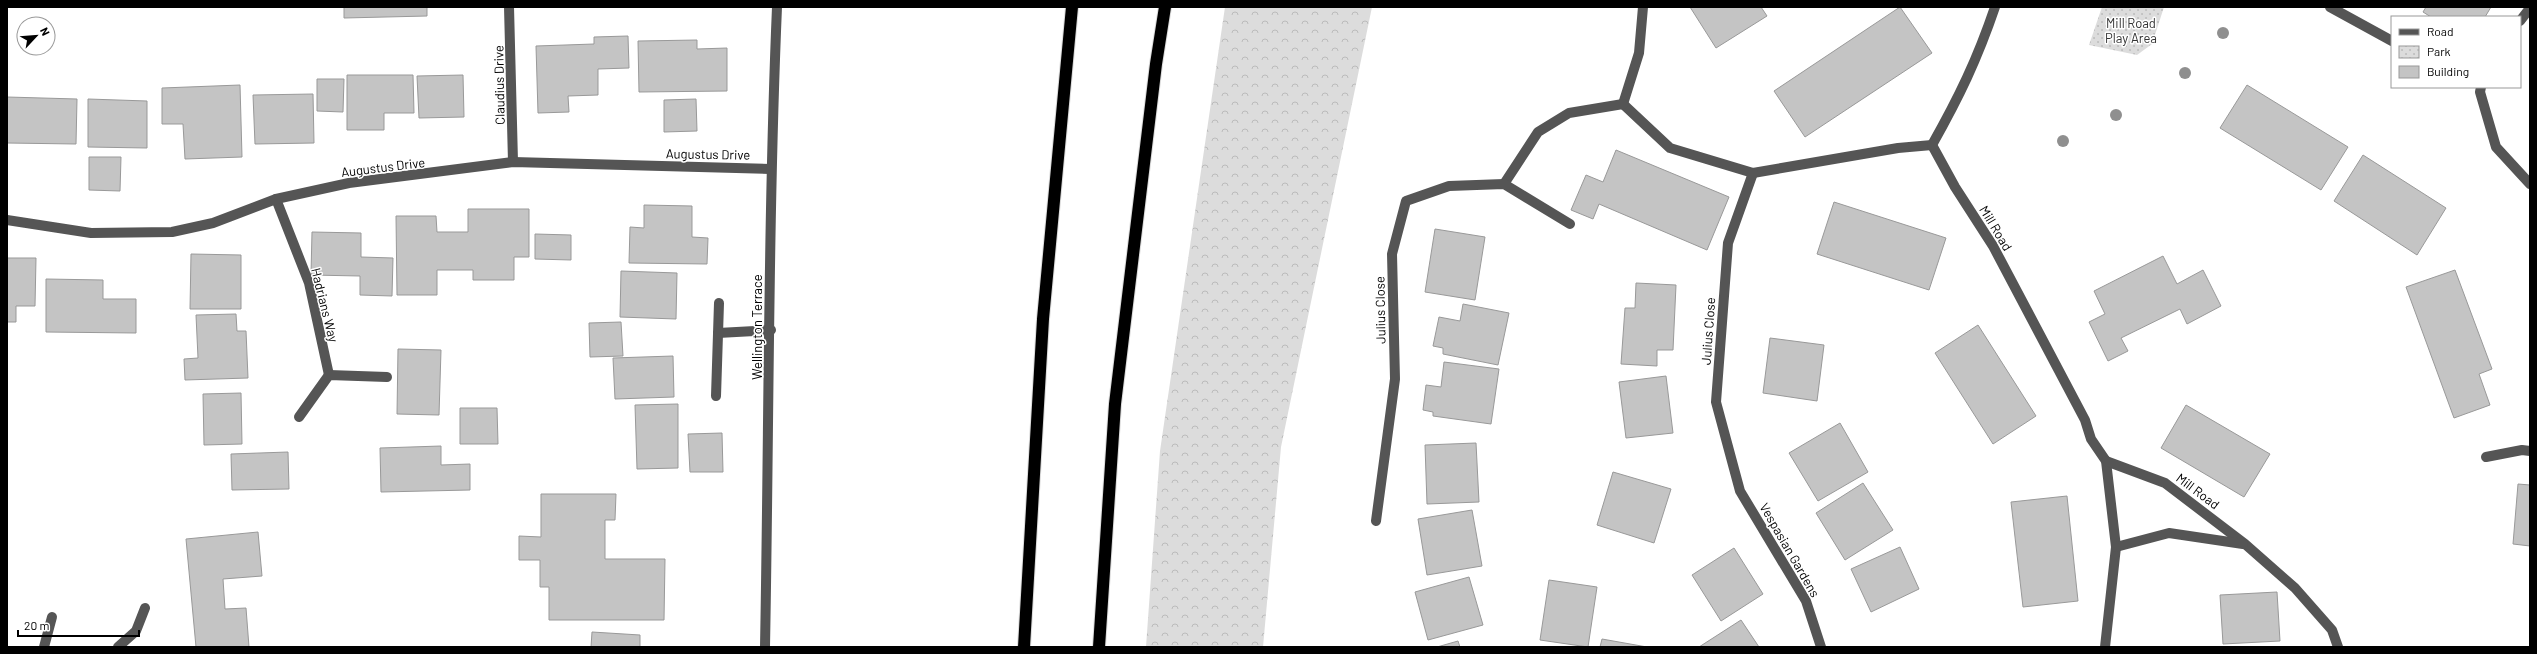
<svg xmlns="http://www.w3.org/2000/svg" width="2537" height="654" font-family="Barlow,sans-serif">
	<defs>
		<pattern id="forest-crowns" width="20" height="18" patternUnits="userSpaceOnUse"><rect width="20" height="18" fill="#dcdcdc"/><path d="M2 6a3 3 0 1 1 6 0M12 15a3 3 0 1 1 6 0" fill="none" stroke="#bbb"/></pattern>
		<pattern id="park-dots" width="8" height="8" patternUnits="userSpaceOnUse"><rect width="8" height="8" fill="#dcdcdc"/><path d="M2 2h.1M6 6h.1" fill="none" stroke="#bbb" stroke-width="1.8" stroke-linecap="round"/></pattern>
	</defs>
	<rect width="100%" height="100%" fill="#fff"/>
	<polygon fill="url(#forest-crowns)" points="1225,7 1372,7 1281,447 1263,647 1146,647 1160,451"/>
	<polygon fill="url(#park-dots)" points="2102,7 2164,7 2152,44 2137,55 2089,45"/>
	<g fill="#c4c4c4" stroke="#999">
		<polygon points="344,7 427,7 427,16 344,18"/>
		<polygon points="1690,7 1761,7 1767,16 1716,48"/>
		<polygon points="1900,7 1932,53 1805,137 1774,91"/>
		<polygon points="2426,7 2491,7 2485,17 2431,17 2423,12"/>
		<polygon points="628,36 629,68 598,69 598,95 568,96 569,112 538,113 536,46 594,44 594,37"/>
		<polygon points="697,40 697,49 727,48 727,91 639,92 638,41"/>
		<polygon points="347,75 413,75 414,113 384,113 384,130 347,130"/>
		<polygon points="463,75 464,117 419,118 417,76"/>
		<polygon points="317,79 344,79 343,112 317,111"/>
		<polygon points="240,85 242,157 185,159 183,124 162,124 162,88"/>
		<polygon points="2247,85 2348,147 2321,190 2220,128"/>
		<polygon points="313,94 314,143 255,144 253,95"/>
		<polygon points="7,97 77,99 76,144 7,143"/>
		<polygon points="88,99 147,101 147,148 88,147"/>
		<polygon points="696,99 697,131 664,132 664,100"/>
		<polygon points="1616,150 1729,197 1707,250 1599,204 1593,219 1571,210 1586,175 1603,182"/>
		<polygon points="2363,155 2446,208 2417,255 2334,201"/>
		<polygon points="89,157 121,157 120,191 89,190"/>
		<polygon points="1834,202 1946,238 1929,290 1817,254"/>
		<polygon points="644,205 692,206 692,237 708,238 707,264 629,263 630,227 644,228"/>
		<polygon points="468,209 529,209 529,257 514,257 514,280 473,280 473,270 437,270 437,295 397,295 396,216 436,216 437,232 468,232"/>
		<polygon points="1435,229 1485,237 1475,300 1425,292"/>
		<polygon points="312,232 361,233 361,257 393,258 392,296 360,295 360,276 311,275"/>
		<polygon points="535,234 571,235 571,260 535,259"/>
		<polygon points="191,254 241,255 241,309 190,309"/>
		<polygon points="2163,256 2177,284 2203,270 2221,306 2187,324 2180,309 2121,338 2128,351 2108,361 2089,322 2105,314 2094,291"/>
		<polygon points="7,258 36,258 35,306 16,306 16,322 7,322"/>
		<polygon points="2455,270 2492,369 2479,374 2490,405 2454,418 2406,287"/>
		<polygon points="621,271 677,273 676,319 620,317"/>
		<polygon points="46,279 103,280 103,299 136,299 136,333 46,332"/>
		<polygon points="1636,283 1676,285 1673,350 1657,350 1657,366 1621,364 1625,308 1635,308"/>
		<polygon points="1463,304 1509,313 1498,365 1443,354 1443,348 1433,346 1439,317 1460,321"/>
		<polygon points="236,314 237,331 246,331 248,378 185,380 184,359 198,358 196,315"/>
		<polygon points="621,322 623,356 590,357 589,323"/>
		<polygon points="1978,325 2036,416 1993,444 1935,353"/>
		<polygon points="1770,338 1824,345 1817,401 1763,393"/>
		<polygon points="398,349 441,350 439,415 397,414"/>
		<polygon points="673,356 674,397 615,399 613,358"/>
		<polygon points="1444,362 1499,369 1491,424 1433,416 1433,412 1423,410 1426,385 1441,387"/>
		<polygon points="1666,376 1673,433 1626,438 1619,382"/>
		<polygon points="241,393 242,444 204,445 203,394"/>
		<polygon points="678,404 678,468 637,469 635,405"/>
		<polygon points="2186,405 2270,454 2244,497 2161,448"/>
		<polygon points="460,408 497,408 498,444 460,444"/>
		<polygon points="1840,423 1868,472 1818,501 1789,453"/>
		<polygon points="722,433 723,472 690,472 688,434"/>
		<polygon points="1476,443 1479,502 1427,504 1425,445"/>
		<polygon points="441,446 441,465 470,464 470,490 381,492 380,448"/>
		<polygon points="288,452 289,489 232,490 231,454"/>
		<polygon points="1613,472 1671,489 1654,543 1597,525"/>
		<polygon points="1863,483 1893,530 1845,560 1816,513"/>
		<polygon points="2518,484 2530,485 2530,546 2513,544"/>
		<polygon points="541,494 616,494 615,520 605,520 605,559 665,559 664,620 549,620 549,587 540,587 540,560 519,560 519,536 541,537"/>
		<polygon points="2067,496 2078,601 2023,607 2011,502"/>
		<polygon points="1472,510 1482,566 1427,575 1418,519"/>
		<polygon points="258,532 262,576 223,579 225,609 246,608 249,647 196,647 186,539"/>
		<polygon points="1900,547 1919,589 1871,612 1851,569"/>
		<polygon points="1734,548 1763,594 1721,621 1692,575"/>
		<polygon points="1469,577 1483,625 1428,640 1415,592"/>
		<polygon points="1549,580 1597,587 1588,647 1540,640"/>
		<polygon points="2277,592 2280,641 2223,644 2220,595"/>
		<polygon points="1741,620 1759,647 1699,647"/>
		<polygon points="592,632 640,635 640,647 591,647"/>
		<polygon points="1602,639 1647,647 1600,647"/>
		<polygon points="1458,641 1460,647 1437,647"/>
	</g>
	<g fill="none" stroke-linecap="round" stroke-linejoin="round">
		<defs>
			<g id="highway">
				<polyline points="1024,647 1043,319 1072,7"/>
				<polyline points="1099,647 1115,404 1156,64 1165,7"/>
			</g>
		</defs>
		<use href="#highway" stroke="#dbdbdb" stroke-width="14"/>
		<g stroke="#555" stroke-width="10">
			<polyline points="509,7 513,162"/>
			<polyline points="2330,7 2392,41"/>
			<polyline points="2520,21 2530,8"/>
			<polyline points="2481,87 2480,92 2496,147 2530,184"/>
			<polyline points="1623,104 1670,148 1753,173 1898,148 1932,145"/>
			<polyline points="1623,104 1639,53 1643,7"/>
			<polyline points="1932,145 1955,187 1993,246 2085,420 2091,439 2106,461 2116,547 2105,647"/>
			<path d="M1932,145c27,-48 45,-85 63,-138"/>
			<polyline points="1753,173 1728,243 1716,402 1740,491 1806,601 1821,647"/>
			<polyline points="1504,184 1538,132 1569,113 1623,104"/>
			<polyline points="276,199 309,283 329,375"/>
			<polyline points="7,220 91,233 172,232 213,223 276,199 349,183 513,162 770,169"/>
			<polyline points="718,333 771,330"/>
			<polyline points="716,396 719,303"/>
			<polyline points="299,417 329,375 387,377"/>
			<polyline points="2486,457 2522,450 2530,451"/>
			<polyline points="2106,461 2165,483 2245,544 2295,588 2332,630 2338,647"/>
			<polyline points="1376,521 1395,379 1392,254 1406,201 1449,186 1504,184 1570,224"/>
			<polyline points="2116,547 2169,533 2243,544"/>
			<polyline points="44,647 52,617"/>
			<polyline points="118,647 136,631 145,608"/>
			<path d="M765,647c4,-213 3,-427 12,-640"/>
		</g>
		<use href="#highway" stroke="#000" stroke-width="12"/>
	</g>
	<g fill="#8f8f8f">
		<circle cx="2223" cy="33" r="6"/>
		<circle cx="2185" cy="73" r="6"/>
		<circle cx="2116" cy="115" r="6"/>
		<circle cx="2063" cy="141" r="6"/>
	</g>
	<g text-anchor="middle" stroke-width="3" stroke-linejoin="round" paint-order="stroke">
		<g font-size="13" fill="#333" stroke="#fff">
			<text x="2131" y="28">Mill Road<tspan x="2131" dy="15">Play Area</tspan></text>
		</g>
		<g font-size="13" fill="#000" stroke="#fff">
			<text transform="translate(499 85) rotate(-91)" y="5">Claudius Drive</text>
			<text transform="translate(708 154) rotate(1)" y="5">Augustus Drive</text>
			<text transform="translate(383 167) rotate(-7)" y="5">Augustus Drive</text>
			<text transform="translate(1996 228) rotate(59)" y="5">Mill Road</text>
			<text transform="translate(325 305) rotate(76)" y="5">Hadrians Way</text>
			<text transform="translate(1380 310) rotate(-91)" y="5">Julius Close</text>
			<text transform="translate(757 327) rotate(-90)" y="5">Wellington Terrace</text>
			<text transform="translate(1708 331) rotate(-86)" y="5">Julius Close</text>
			<text transform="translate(2198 491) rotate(37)" y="5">Mill Road</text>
			<text transform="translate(1790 550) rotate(60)" y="5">Vespasian Gardens</text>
		</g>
	</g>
	<rect width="2537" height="654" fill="none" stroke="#000000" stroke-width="16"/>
	<rect x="2391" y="16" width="130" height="72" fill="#ffffff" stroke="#999999"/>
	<rect x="2399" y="29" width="20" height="6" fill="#555555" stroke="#999999"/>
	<text x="2427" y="36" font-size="12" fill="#000000">Road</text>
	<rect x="2399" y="46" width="20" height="12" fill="url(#park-dots)" stroke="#999999"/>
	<text x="2427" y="56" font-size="12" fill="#000000">Park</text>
	<rect x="2399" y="66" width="20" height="12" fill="#c4c4c4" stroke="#999999"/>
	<text x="2427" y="76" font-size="12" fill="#000000">Building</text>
	<g transform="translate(36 36) rotate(64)"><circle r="19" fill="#ffffff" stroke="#999999"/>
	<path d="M0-3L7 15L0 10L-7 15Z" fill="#000000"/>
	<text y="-6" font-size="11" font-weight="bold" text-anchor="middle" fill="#000000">N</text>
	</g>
	<path d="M18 630v6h121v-6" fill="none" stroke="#000000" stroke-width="2"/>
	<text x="24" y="630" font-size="12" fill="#000000" stroke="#ffffff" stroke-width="3" paint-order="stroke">20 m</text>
</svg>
